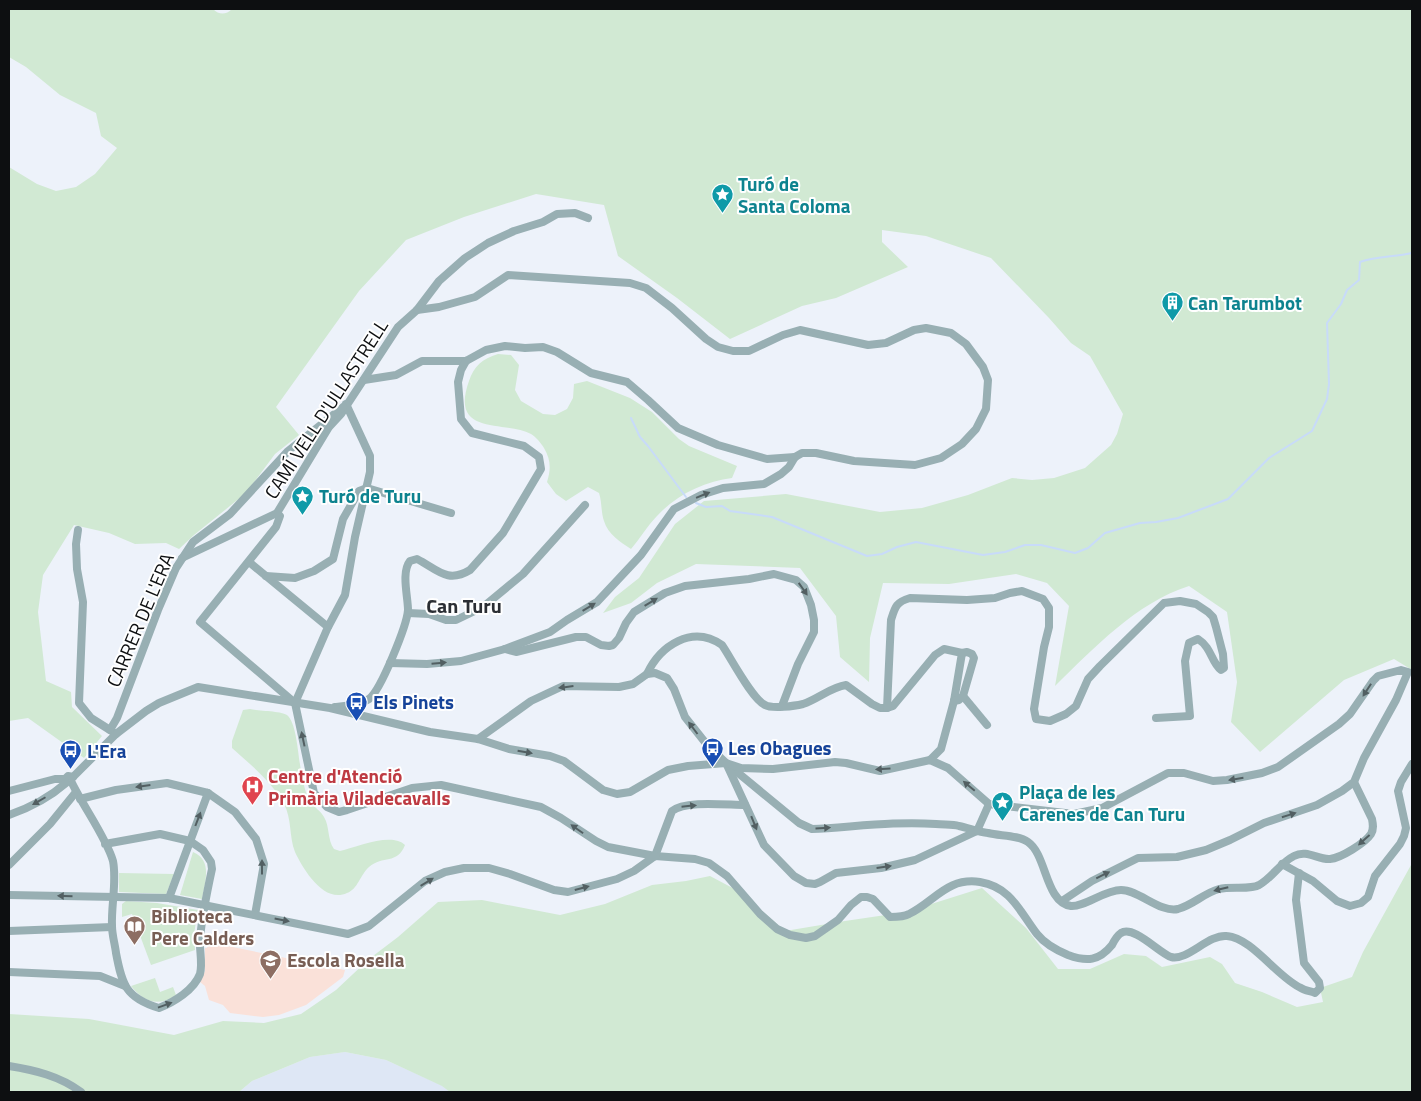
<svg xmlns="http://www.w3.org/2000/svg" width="1421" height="1101" font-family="'Titillium Web',sans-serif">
	<rect width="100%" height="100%" fill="#edf2fa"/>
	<polygon fill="#fae1d9" points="208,942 345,970 343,977 306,1005 279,1015 263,1017 230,1013 223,1005 209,1000 205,986 200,982 205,971 205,948 207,948"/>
	<polygon fill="#dee7f5" points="345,1052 386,1060 443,1086 450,1092 239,1092 252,1081 310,1057"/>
	<g fill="#d1e9d3">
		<path d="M9,9h204c6,6 13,6 19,0h1180v661l-18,-11 -50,21 -84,72 -29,-30 6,-40 -10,-70 -38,-26c-53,17 -95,62 -134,100l14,-80 -22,-23 -31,-9 -67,10 -66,-1 -13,55 -1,44 -29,-25 -4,-41 -36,-48 -104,-4 -39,19 -26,20 -28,10 12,-16 24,-19 36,-54 29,-23 82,-7 94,18 42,-4 46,-13 44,-17 20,2 22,-2 31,-10 26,-23 6,-11 6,-20 -33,-58 -19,-13 -22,-25 -58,-60 -65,-22 -44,-6v12l26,25 -72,31 -34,8 -72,33 -53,-41 -59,-42 -14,-51 -68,-11 -72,23 -58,23 -47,51 -83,116 23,28 -24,19 -29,39 -52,42 -15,14 -13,-6 -31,1 -26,-11 -35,-8 -31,50 -5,37 8,69 25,11 1,15 30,29 -18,22 -56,-40 -19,3v-554l28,17 19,7 20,-4 19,-13 22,-26 -16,-12 -5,-23 -36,-18 -34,-28 -17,-10z"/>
		<path d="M498,354l13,1 8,10 -4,25 6,11 22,13 12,1 12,-6 6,-11 1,-14 13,-3 43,17 22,14 27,27 10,7 48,20 -5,12c-27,3 -56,17 -75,38 -10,10 -17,23 -26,33 -11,-7 -23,-15 -27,-28 -3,-8 -2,-19 -5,-28l-11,-6 -22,14 -10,-7 -9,-12c4,-13 4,-22 -3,-34 -3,-5 -8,-11 -13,-14 -26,-14 -82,3 -62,-53 5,-15 13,-22 29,-27z"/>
		<path d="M250,709c9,2 32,2 37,6 10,8 11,42 14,55 2,11 4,24 10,33 4,5 10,8 13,14 6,10 3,22 10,32l6,2c17,-4 52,-19 65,-6 -8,20 -22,10 -36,22 -9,8 -11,22 -22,26 -23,11 -44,-24 -52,-41 -6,-15 -3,-33 -11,-48 -12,-22 -33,-39 -52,-56v-7l11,-31z"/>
		<path d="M193,852c20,8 12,31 9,47l-22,-4z"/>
		<polygon points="1412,856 1412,1092 450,1092 442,1086 386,1060 345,1052 310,1057 252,1081 239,1092 9,1092 9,1014 89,1019 174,1035 223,1021 264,1023 301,1014 336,990 369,959 398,937 438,902 482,900 560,915 605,904 652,885 686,881 710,876 742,893 785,931 845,921 906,912 982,888 1026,928 1058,969 1090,969 1124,954 1146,956 1162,967 1210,957 1222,964 1235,983 1262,992 1297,1007 1323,1002 1320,988 1352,977 1363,952 1411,865"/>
		<polygon points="119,873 174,874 166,894 119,892"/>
		<polygon points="126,901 157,903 198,910 194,934 195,950 151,965 132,914 122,917 122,904"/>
		<path d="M155,978l5,14 13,-5 3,8c-18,13 -33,6 -45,-9z"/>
	</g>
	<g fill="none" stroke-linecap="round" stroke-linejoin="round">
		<g stroke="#c8dbf9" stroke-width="2">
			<polyline points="631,418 640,437 648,446 686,497"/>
			<path d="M696,503l10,4 16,-1 8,5 42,6 95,39 15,-2 15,-7 19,-5 67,13 22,-3 20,-7h16l34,8 13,-5 17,-15 35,-10 16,-1 22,-4 50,-19 41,-41 43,-27 15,-32 2,-15 -2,-61 14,-19 6,-14 12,-10 1,-18c17,-6 35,-5 52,-9"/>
		</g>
		<g stroke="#98afb3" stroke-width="8">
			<polyline points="364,380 396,375 422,361 466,361 486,350 505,346 525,348 543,347 557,352 591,373 627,382 648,400 678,428 718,445 767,459 795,457"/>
			<polyline points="277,513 280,516 276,527 200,622 295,703"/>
			<polyline points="78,530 76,544 77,569 83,602 79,703 91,718 110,730"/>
			<polyline points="182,558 277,513 329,427 341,414 398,327 417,310 439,281 465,258 488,243 514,231 543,222 557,214 575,213 588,218"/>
			<polyline points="249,562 328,627"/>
			<polyline points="266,576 295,578 314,571 333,559 343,519 359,491 367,488 451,513"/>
			<polyline points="408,613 429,614 446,620 456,620 483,607 523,574 585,505"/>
			<polyline points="505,649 516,652 576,637 586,637 601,645 609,646 613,645 619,638 626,623 634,612 665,593 685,586 749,579 774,574 796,580 804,587 811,605 814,620 814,632 798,664 782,706"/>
			<polyline points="390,663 427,664 461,661 505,649 550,632 567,620 597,602 641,555 674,509 701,495 723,488 764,484 781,474 789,467 795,457 802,453 816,453 854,461 915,465 941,458 962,444 976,429 986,409 988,380 983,367 966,344 951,333 926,328 914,330 886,343 868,345 800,330 783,335 749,351 733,351 718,347 706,339 672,308 646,288 630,283 508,275 475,297 439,307 417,310"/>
			<path d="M647,674c13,-28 45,-50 75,-29 9,13 30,54 43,60 7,4 30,1 38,-1 15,-5 28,-17 43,-19l26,19 8,4h7l6,-2 42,-51 9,-6 18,4 -8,48 -13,48 -11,11"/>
			<polyline points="963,696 987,725"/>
			<polyline points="954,701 959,700 963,696 974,658 972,654 967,652 962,653"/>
			<path d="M295,703l19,90 13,14 12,5 8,-2 65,-22 29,-3 100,22 20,11 35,23 12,6 47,9 40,3 14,4 18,13 33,38 17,15 13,6 16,3 9,-2 23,-16 13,-15 10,-8h6l6,2 17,18c6,0 14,0 19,-3 25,-12 38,-37 71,-32 31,5 40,30 57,52 8,10 19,16 31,21 19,7 31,6 44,-10 2,-4 6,-10 9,-12 13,-8 38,20 50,24 17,4 37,-23 56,-21 25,2 51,42 74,52 4,3 10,3 14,5l5,-5 -1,-6 -15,-19 -8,-63 3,-27"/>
			<polyline points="295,703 328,627 345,595 355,537 370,472 370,456 346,404"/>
			<path d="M335,707c11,-1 24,-2 34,-8 12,-9 38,-74 39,-89 0,-13 -7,-38 2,-49l7,-2c20,10 30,25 53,11l33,-37 38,-64 -2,-12 -15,-11 -52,-13 -11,-14 -3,-37 3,-12 5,-9"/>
			<path d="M887,708l4,-88c4,-13 5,-18 19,-22l57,2 28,-2 15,-5 12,-2 21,8 6,9v19l-5,20 -10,62 2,10 14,2 16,-7 10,-8 12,-27 12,-13 64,-63 16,-2 16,3 12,8 5,5 3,10 7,27 1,14 -3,2c-10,-8 -9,-22 -23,-31l-9,4 -4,18 5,55 -34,2"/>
			<polyline points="116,734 110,730 117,718 158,610 176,568 193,542 230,514 288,451 343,407"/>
			<path d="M478,739l53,-38 32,-15 56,1 14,-3 14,-10 8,-1 12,5 7,11 11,28 23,29 18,17 73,60 13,6c41,-2 83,-8 124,-5 8,1 16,0 23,2 10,2 19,6 29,7 12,3 30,2 40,9 19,13 17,60 43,64 13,1 34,-16 50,-16 18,0 39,23 57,19 15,-4 26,-16 41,-20 12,-3 32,1 40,-4 13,-7 21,-22 35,-29 13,-7 24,4 36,3 11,-1 35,-16 41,-25 3,-5 2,-10 1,-15l-18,-37"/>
			<polyline points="727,765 764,845 794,876 806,883 815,884 820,882 836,873 881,868 915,860 977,831"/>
			<polyline points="73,777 116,734 146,711 159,703 198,687 330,708 430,732 478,739 509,749 550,756 564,761 603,790 617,794 630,792 668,770 688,766 726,763 741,768 773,769 835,762 846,763 880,771 930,760 948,768 989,804 1074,814 1102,808 1168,773 1184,773 1213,781 1227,780 1262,773 1278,767 1339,724 1350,714 1373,681 1378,676 1401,670 1408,672 1396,700 1364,758 1354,782 1342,791 1317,805 1264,823 1230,840 1206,850 1177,857 1138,858 1092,881 1062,901"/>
			<path d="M72,783c11,23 35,56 41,78 4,20 -2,45 -1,65 0,9 3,18 4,27 6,32 10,45 43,55 15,-6 35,-18 41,-34 3,-11 -1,-25 0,-35 2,-24 7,-47 12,-70l-1,-7 -8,-12 -13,-9 -30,-7 -55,10"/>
			<polyline points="9,791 55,779 65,779 68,776 73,777"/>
			<polyline points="80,799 116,790 167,783 208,793 235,812 256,839 264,864 255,915"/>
			<path d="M9,815c20,-7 41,-18 57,-32"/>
			<polyline points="977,831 989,804"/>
			<path d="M655,856l17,-45c13,-11 55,-6 73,-6"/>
			<polyline points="1282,864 1313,881 1337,901 1350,906 1361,903 1368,897 1375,876 1400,844 1404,836 1406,828 1398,791 1401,782 1412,764"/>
			<polyline points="9,865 50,824 76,792"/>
			<polyline points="9,895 169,898 348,934 369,926 425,881 445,872 464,868 489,868 510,874 554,890 568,892 617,879 634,871 655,856"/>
			<polyline points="169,898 208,793"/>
			<polyline points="9,931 112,927"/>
			<polyline points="9,972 100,976 125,986"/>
			<path d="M9,1066c25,4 51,10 72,26"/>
		</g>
	</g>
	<defs><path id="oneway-solid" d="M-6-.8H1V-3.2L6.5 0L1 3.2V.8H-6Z" transform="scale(1.25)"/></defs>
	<g fill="#525f62">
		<use href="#oneway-solid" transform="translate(703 495) rotate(-22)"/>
		<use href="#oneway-solid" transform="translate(803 589) rotate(55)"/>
		<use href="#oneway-solid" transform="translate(651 602) rotate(-31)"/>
		<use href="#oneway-solid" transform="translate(589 607) rotate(-31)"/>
		<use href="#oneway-solid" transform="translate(439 663) rotate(-5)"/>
		<use href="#oneway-solid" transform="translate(566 687) rotate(173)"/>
		<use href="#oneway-solid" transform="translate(1367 690) rotate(123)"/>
		<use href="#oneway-solid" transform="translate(693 728) rotate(-127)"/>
		<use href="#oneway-solid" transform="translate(303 739) rotate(-102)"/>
		<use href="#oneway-solid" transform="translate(525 752) rotate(10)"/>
		<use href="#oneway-solid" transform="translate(883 769) rotate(176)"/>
		<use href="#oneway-solid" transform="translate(1236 779) rotate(171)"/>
		<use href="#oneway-solid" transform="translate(143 786) rotate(172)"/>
		<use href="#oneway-solid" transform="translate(969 786) rotate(-140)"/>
		<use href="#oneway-solid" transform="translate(39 801) rotate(150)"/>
		<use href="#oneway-solid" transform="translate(689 806) rotate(-6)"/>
		<use href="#oneway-solid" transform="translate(1289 815) rotate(-18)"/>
		<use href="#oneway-solid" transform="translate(198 819) rotate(-69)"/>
		<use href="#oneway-solid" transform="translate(754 823) rotate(68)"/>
		<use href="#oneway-solid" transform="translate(823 828) rotate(-3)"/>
		<use href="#oneway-solid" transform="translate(577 829) rotate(-145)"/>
		<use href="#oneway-solid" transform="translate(1364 840) rotate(138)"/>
		<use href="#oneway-solid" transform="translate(262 867) rotate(-90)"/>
		<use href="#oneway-solid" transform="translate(884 867) rotate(-8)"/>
		<use href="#oneway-solid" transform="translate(1103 875) rotate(-26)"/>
		<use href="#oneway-solid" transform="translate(427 882) rotate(-31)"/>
		<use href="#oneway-solid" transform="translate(582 888) rotate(-15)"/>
		<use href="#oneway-solid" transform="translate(1221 889) rotate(166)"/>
		<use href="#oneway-solid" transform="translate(65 896) rotate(-179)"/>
		<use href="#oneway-solid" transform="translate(282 920) rotate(11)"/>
		<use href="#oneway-solid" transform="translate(165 1005) rotate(-20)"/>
	</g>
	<defs>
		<symbol id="sight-pin" viewBox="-11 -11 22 30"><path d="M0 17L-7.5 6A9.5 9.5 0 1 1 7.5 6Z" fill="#0f9aa8" stroke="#fff"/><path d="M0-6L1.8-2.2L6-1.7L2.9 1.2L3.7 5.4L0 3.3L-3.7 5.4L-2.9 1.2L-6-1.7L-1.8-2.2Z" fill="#fff"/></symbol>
		<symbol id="building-pin" viewBox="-11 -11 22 30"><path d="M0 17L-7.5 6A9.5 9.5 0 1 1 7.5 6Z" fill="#0f9aa8" stroke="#fff"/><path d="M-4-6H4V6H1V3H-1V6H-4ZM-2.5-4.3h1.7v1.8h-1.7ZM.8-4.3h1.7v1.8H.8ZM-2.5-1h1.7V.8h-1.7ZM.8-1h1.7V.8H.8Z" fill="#fff"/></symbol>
		<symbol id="bus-pin" viewBox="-11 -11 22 30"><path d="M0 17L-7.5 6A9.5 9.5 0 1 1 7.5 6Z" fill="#1a4fb4" stroke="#fff"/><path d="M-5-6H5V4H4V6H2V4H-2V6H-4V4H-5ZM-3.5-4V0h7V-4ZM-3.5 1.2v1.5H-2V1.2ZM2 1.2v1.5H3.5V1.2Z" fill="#fff"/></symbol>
		<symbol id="hospital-pin" viewBox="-11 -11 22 30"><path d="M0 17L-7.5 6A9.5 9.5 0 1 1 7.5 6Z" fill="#e0444e" stroke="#fff"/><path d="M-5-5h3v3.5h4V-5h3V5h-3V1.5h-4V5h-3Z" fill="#fff"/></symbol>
		<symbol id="library-pin" viewBox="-11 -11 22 30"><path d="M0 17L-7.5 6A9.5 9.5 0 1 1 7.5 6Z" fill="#8d6e63" stroke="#fff"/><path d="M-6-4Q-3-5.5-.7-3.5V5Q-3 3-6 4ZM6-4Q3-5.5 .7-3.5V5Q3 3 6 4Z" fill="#fff"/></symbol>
		<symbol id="school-pin" viewBox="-11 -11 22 30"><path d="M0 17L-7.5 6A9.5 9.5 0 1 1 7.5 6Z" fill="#8d6e63" stroke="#fff"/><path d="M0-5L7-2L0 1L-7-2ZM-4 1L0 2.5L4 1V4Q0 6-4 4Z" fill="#fff"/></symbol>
	</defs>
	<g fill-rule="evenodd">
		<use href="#sight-pin" x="710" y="182" width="25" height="34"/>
		<use href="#building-pin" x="1160" y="290" width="25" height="34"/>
		<use href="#sight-pin" x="290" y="484" width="25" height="34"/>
		<use href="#bus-pin" x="344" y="690" width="25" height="34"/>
		<use href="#bus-pin" x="700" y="736" width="25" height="34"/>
		<use href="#bus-pin" x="58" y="738" width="25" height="34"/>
		<use href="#hospital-pin" x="240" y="774" width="25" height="34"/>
		<use href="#sight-pin" x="990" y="790" width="25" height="34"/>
		<use href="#library-pin" x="122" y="914" width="25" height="34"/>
		<use href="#school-pin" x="258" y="948" width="25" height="34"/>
	</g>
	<g text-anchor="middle" stroke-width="4" stroke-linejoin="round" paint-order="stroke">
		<g font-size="19" font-weight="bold" fill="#0d838f" stroke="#fff" text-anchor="start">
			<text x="738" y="191">Turó de<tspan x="738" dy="22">Santa Coloma</tspan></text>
			<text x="1188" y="310">Can Tarumbot</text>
			<text x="319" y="503">Turó de Turu</text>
			<text x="1019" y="799">Plaça de les<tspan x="1019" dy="22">Carenes de Can Turu</tspan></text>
		</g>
		<g font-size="19" fill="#0d0f11" stroke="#fff">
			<text transform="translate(326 409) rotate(-57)" y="7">CAMÍ VELL D'ULLASTRELL</text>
			<text transform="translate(140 620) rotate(-67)" y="7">CARRER DE L'ERA</text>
		</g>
		<g font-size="19" font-weight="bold" fill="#164399" stroke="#fff" text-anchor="start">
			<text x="373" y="709">Els Pinets</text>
			<text x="728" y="755">Les Obagues</text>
			<text x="87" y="758">L'Era</text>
		</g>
		<g font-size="19" font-weight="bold" fill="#be3a42" stroke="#fff" text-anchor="start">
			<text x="268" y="783">Centre d'Atenció<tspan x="268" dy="22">Primària Viladecavalls</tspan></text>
		</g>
		<g font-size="19" font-weight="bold" fill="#785e54" stroke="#fff" text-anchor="start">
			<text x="151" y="923">Biblioteca<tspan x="151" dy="22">Pere Calders</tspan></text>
			<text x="287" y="967">Escola Rosella</text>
		</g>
		<g font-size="20" font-weight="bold" fill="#2b2e34" stroke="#fff">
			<text x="464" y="613">Can Turu</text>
		</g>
	</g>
	<rect width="1421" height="1101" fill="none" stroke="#0d0f11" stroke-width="20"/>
</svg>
